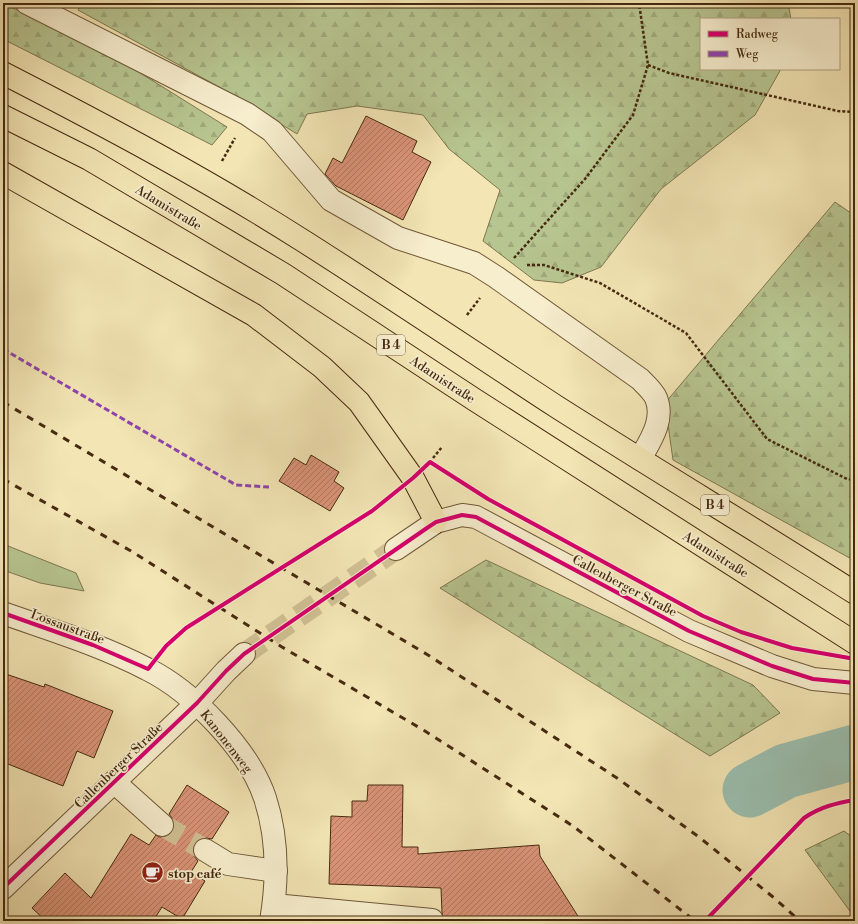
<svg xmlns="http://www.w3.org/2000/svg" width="858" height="924" font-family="'Libre Bodoni',serif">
	<defs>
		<pattern id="forest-firs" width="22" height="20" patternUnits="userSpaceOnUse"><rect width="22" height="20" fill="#b7c590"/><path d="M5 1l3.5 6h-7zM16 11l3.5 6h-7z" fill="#9fa97b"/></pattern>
		<pattern id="building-hatch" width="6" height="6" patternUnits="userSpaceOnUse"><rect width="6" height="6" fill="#db9478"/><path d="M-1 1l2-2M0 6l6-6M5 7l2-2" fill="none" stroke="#b37961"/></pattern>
	</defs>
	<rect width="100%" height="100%" fill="#f3e5b4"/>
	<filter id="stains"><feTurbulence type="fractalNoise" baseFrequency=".005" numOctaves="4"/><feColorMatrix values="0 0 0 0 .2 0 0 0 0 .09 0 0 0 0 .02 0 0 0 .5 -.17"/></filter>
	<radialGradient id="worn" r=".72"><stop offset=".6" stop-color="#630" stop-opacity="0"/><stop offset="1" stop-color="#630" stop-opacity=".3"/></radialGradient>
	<polygon fill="#b7c590" stroke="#7e7850" points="3,544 76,573 84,591 40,583 3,570"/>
	<g fill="url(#forest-firs)" stroke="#7e7850">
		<polygon points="3,3 129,66 227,127 212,145 3,39"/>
		<polygon points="81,3 788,3 791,19 701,19 701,69 781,69 755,115 661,189 601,267 562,283 534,280 483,241 500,190 449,149 423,115 357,106 307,114 297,134 234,95 78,10"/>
		<polygon points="835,202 855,216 855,561 673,460 665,403"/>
		<polygon points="486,560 753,685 780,713 710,756 440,588"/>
		<polygon points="844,831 855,839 855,918 805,850"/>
	</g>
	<polygon fill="#9bbfaf" stroke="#79836f" points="855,745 855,763 851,763 833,775 805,779 803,756"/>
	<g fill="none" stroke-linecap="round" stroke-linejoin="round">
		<g stroke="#707460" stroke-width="1">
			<polyline points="855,749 809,759 807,761 809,773 811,774 831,771 849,759 855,759"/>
			<polygon points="835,758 837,759 837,761 830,766 815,769 813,767 814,763"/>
		</g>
		<polyline stroke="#9bbfaf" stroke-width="55" points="750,790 786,771 855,752"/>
	</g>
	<g fill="url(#building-hatch)" stroke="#462a10">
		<polygon points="366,116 417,141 412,152 431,162 403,220 336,186 325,174 333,158 342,163"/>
		<polygon points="311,455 339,472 334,481 344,488 330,511 279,481 294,458 306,465"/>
		<polygon points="3,673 44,687 45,684 113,711 94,758 77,751 63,786 3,762"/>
		<polygon points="187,785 229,812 212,839 206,838 199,839 194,844 193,849 194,856 198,861 191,872 205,881 182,919 162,907 153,921 46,921 32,908 65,873 91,898 131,834 149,845 156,835 160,837 166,837 172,833 174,827 174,821 169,814"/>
		<polygon points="368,785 403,785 402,847 418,847 418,854 539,845 540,856 581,921 444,921 442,913 441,888 329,884 331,816 352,817 352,801 367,801"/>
	</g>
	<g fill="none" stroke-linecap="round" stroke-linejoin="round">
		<g stroke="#d0c093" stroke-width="22" stroke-dasharray="22 11" stroke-linecap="butt">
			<polyline points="244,654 396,549"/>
			<polyline points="162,825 205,850"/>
		</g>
		<defs>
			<g id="minor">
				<path d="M27,3l220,111 25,17 59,69 67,38 76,25 22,14 144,102c5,5 13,12 16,19 9,22 -6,43 -16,61"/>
				<polyline points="396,549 436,522 462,515 476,517 689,631 772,666 813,679 855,683"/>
				<path d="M3,613c48,17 98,32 144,56 45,22 102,81 118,129 13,40 13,82 6,123"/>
				<polyline points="114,782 162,825"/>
				<polyline points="205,850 228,864 276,871"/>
				<polyline points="3,888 197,703 226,671 244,654"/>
				<polyline points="274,905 432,920"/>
			</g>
			<g id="highway">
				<path d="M3,73c103,53 205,107 302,169 85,54 168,110 252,165 99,63 199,123 298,186"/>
				<polyline points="3,116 89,159 283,274 475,400 855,643"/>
				<polyline points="3,173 254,315 322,367 359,402 413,478 436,522"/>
			</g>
		</defs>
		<use href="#minor" stroke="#715939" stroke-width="24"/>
		<use href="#highway" stroke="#462a10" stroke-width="24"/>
		<g stroke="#462a10" stroke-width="2.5" stroke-dasharray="3 2" stroke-linecap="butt">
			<polyline points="648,65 669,73 838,111 855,112"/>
			<polyline points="222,161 235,138"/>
			<polyline points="514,258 585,179 633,115 648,65 639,3"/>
			<polyline points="527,265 544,265 600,283 686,333 767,439 847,479 855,480"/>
			<polyline points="467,315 480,298"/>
			<polyline points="433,458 442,447"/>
		</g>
		<use href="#minor" stroke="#f7eece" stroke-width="22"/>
		<use href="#highway" stroke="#f3e5b4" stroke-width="22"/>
		<g stroke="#462a10" stroke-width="3" stroke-dasharray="7 7" stroke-linecap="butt">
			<polyline points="3,402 428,655 617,778 699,837 773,897 800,921"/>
			<polyline points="3,479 131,551 282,647 425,731 573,826 695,921"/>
		</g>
		<g stroke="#8e44ad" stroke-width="3" stroke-dasharray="6 3" stroke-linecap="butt">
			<polyline points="3,349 236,485 269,487"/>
			<polyline points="855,715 855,726"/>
		</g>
		<defs>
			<g id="cycleway">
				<polyline points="3,613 93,645 148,669 166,646 186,628 372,511 413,478 430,462 488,499 703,616 741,632 792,648 855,659"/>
				<polyline points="3,888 197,703 226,671 244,654 427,528 436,522 462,515 476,517 689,631 772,666 813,679 855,683"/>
				<path d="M705,921l99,-103c16,-11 32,-15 51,-18"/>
			</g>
		</defs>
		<use href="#cycleway" stroke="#f7eece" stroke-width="6"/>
		<use href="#cycleway" stroke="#d6006c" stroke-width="4"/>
	</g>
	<defs>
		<symbol id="cafe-disc" viewBox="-11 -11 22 22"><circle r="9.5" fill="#8f2418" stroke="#f7eece"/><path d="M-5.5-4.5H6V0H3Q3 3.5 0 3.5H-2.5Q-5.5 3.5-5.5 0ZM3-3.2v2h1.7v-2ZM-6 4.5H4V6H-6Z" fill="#fff"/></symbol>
	</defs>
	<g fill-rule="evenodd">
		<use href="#cafe-disc" x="140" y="860" width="25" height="25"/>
	</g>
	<g text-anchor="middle" stroke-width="3.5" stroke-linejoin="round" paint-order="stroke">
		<g fill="#f7eece" stroke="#7b6549" stroke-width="1">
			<rect x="377" y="335" width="28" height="20" rx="3"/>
			<rect x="701" y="495" width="28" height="20" rx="3"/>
		</g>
		<g font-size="12" font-weight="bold" fill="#462a10">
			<text x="391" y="349">B 4</text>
			<text x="715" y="509">B 4</text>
		</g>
		<g font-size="13" fill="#462a10" stroke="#f7eece">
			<text transform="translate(169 207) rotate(31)" y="5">Adamistraße</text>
			<text transform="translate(443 379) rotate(33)" y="5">Adamistraße</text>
			<text transform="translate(716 554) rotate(32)" y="5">Adamistraße</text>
			<text transform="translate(625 585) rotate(28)" y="5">Callenberger Straße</text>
			<text transform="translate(68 626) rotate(20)" y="5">Lossaustraße</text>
			<text transform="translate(227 741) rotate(52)" y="5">Kanonenweg</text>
			<text transform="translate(118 765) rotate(-44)" y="5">Callenberger Straße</text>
		</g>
		<g font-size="13" font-weight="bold" fill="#462a10" stroke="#f7eece" text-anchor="start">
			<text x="168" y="878">stop café</text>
		</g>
	</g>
	<rect width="858" height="924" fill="none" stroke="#f3e5b4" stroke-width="16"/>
	<rect x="4" y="4" width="850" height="916" fill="none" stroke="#462a10" stroke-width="2"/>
	<rect x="8" y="8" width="842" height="908" fill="none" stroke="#462a10"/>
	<rect x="700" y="18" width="140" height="52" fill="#f7eece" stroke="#b0a082"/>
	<rect x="708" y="31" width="20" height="6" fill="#d6006c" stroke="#b0a082"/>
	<text x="736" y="38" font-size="12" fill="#462a10">Radweg</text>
	<rect x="708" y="51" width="20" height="6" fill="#8e44ad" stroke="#b0a082"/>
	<text x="736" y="58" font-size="12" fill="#462a10">Weg</text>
	<rect width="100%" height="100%" filter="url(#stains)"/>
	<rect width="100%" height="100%" fill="url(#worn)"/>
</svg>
